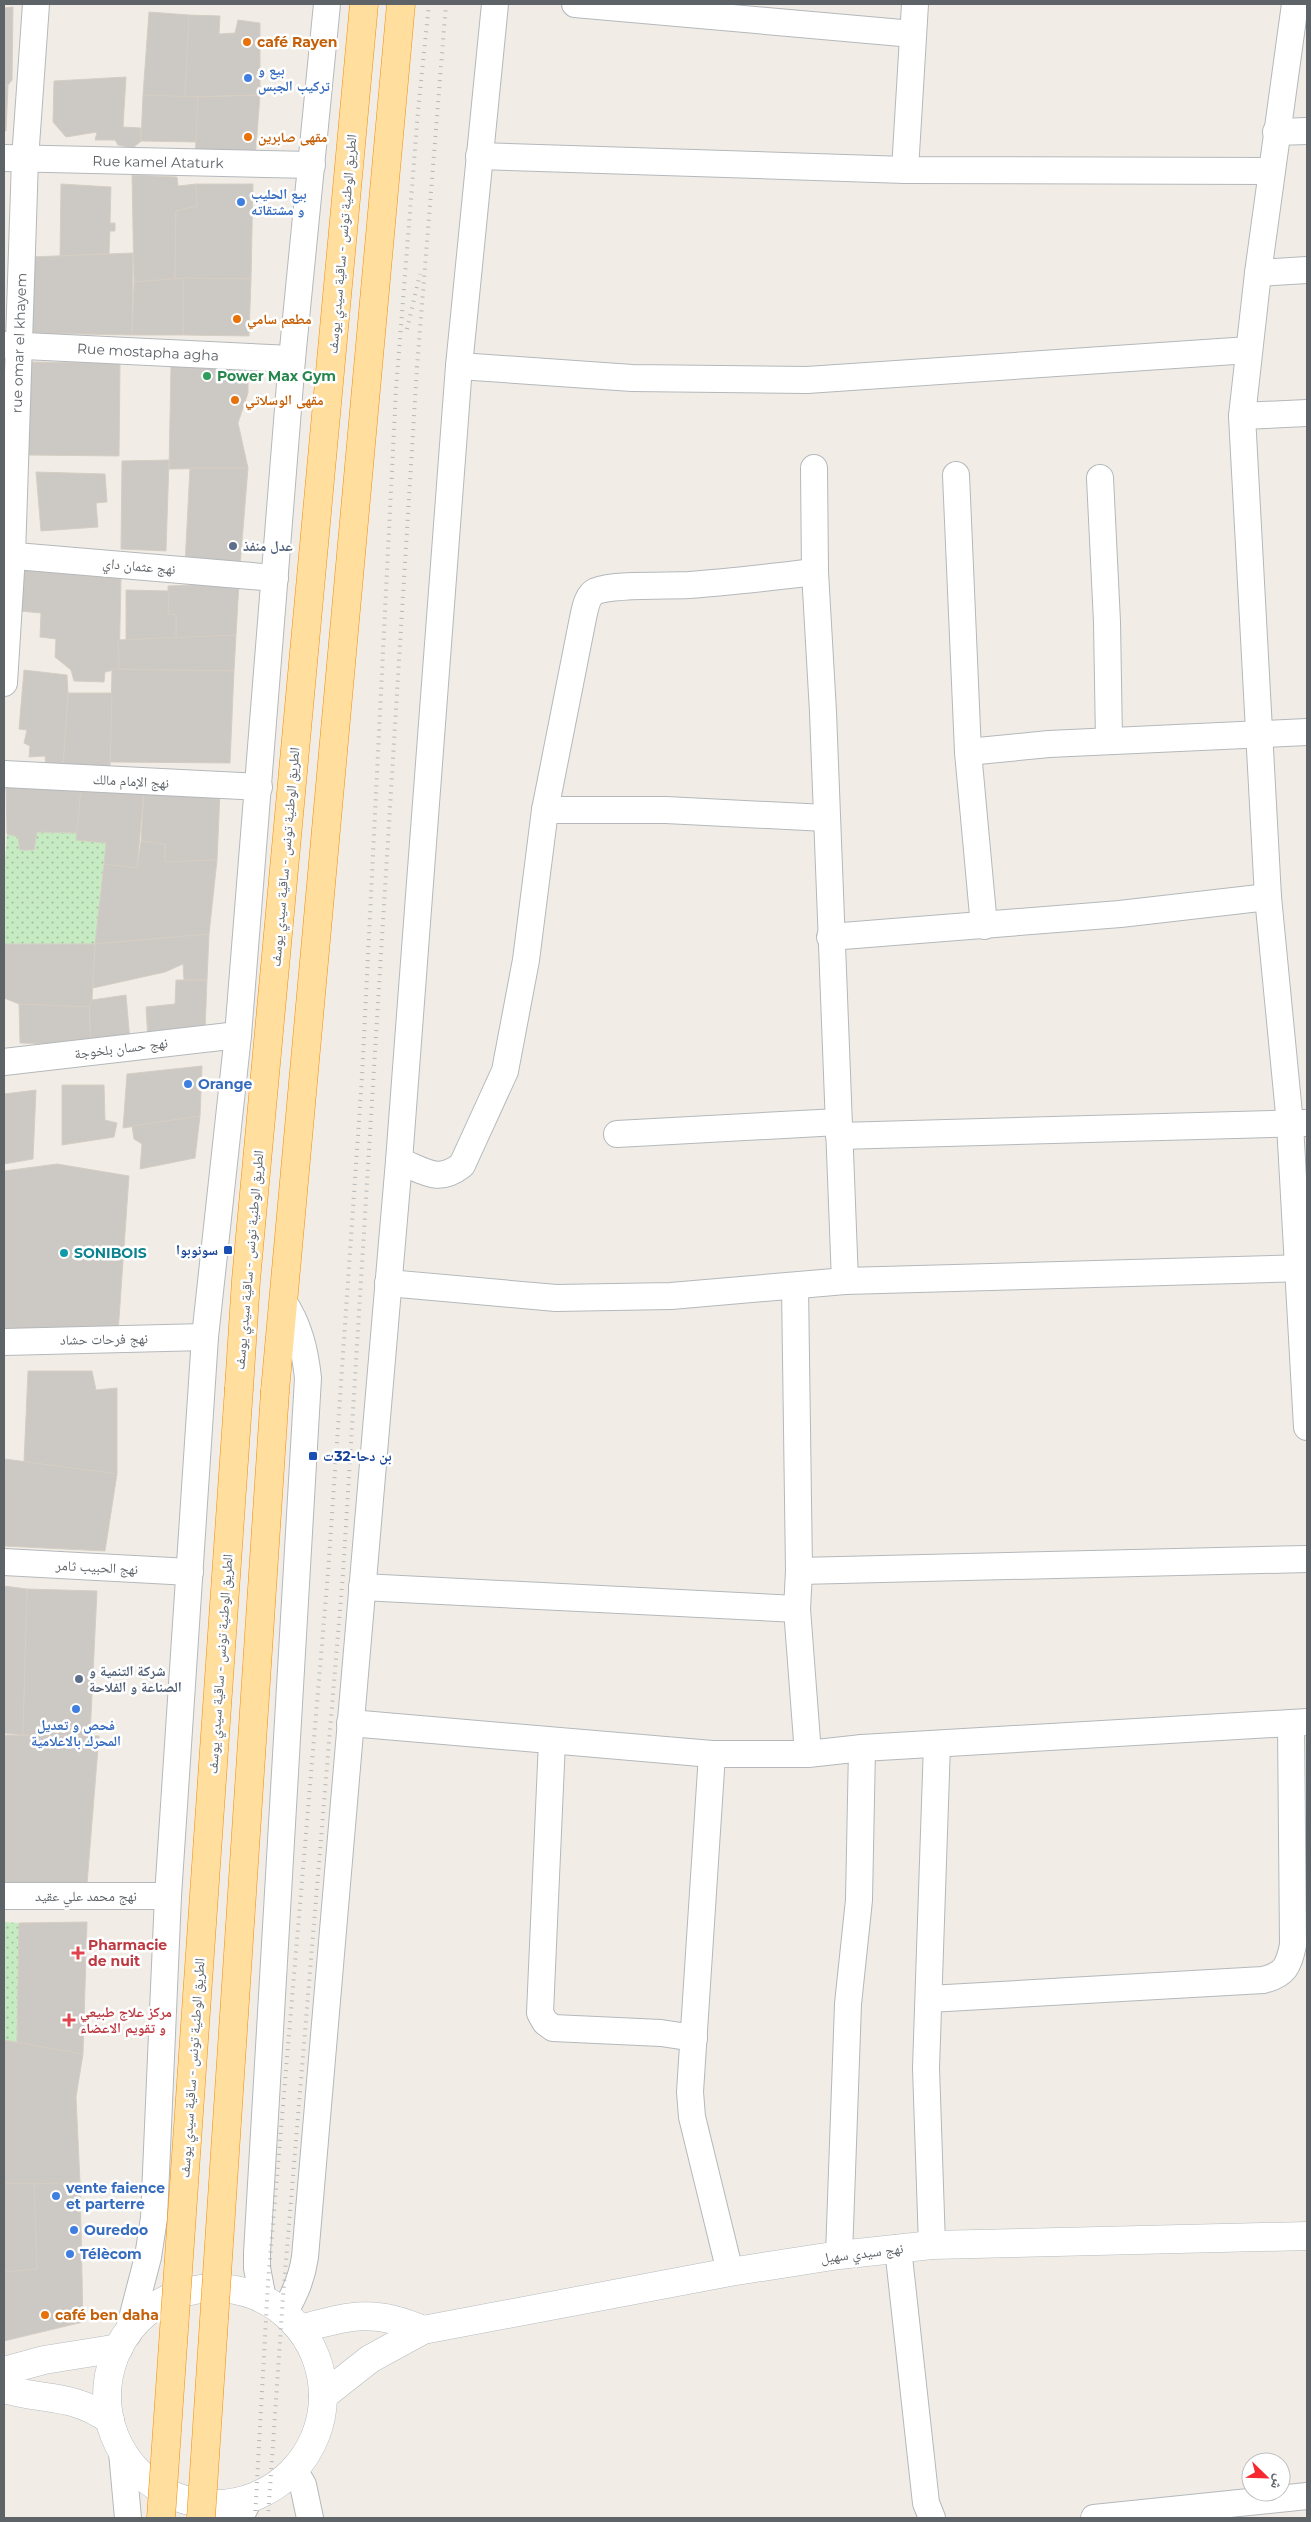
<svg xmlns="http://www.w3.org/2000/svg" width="1311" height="2522" font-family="Montserrat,'Noto Naskh Arabic',sans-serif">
	<defs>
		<pattern id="grass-dots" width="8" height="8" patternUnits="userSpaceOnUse" patternTransform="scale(1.25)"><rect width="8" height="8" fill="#c6eac2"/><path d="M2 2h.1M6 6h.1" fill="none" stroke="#a4c1a1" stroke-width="1.8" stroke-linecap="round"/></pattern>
	</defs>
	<rect width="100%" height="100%" fill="#f1ede6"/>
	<g fill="url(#grass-dots)">
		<polygon points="37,832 77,833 77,840 106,843 95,944 4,944 4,877 7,834 18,837 21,850 34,850"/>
		<polygon points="4,1922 19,1923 17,2043 4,2040"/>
	</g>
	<g fill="#ccc8c3" stroke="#d6cec4">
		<polygon points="13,7 12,80 8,85 4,85 4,8"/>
		<polygon points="149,12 189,15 185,97 143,95"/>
		<polygon points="189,15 220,16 219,34 235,33 238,20 260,23 260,95 185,97"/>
		<polygon points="126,77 123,127 141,128 141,141 133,148 118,145 115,140 95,140 97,132 66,137 53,122 54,81"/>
		<polygon points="4,85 8,85 6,131 4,131"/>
		<polygon points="143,95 198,97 196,142 141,141"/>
		<polygon points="260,95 255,160 195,160 198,97"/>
		<polygon points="132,175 177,177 178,186 196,184 197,206 176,211 175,279 134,282"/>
		<polygon points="61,184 111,187 110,223 115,223 115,231 110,231 109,254 60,256"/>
		<polygon points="196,184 253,184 251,279 175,279 176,211 197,206"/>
		<polygon points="133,253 132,335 29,333 30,257"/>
		<polygon points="183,278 251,279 249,336 183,335"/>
		<polygon points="183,278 183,335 132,335 134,282"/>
		<polygon points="30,362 120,363 119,456 28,455"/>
		<polygon points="171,366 248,371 248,393 238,423 248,468 169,469"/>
		<polygon points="169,460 166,551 121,549 122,461"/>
		<polygon points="190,468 248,468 240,566 185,564"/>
		<polygon points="36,472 105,474 107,502 96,503 98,527 41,531"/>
		<polygon points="25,569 121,579 119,669 105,672 104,682 74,681 71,670 55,657 56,639 40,637 41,613 19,611"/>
		<polygon points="239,583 236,635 176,639 176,615 168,614 168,586"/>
		<polygon points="126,590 169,591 168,614 176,615 176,639 126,640"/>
		<polygon points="236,635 234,671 119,669 118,640"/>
		<polygon points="112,669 234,671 230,763 110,762"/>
		<polygon points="24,670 67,675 68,693 63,768 46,770 45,756 29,757 30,746 24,743 27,730 19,729"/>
		<polygon points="68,693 112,693 110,768 63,768"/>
		<polygon points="6,785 81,788 77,833 37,832 34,850 20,850 18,837 7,834"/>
		<polygon points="81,788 144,790 137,868 104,864 106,843 76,840"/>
		<polygon points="144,790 220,793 217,860 165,862 165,844 141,841"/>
		<polygon points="141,841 165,844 165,862 217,860 209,934 95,944 104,864 137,868"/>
		<polygon points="209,934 207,980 184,980 183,964 165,972 93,988 95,944"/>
		<polygon points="4,944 95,944 92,1000 89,1007 19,1004 4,998"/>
		<polygon points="176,980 207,980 205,1032 148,1041 146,1007 175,1004"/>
		<polygon points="126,995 130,1041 91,1045 89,1007 92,1000"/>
		<polygon points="19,1004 89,1007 91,1045 20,1043"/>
		<polygon points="202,1066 200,1116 123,1128 127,1074"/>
		<polygon points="62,1085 104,1085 105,1120 117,1123 114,1137 62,1145"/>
		<polygon points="36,1090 33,1159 4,1164 4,1094"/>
		<polygon points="200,1116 195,1158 140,1169 142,1144 134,1139 132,1126"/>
		<polygon points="57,1164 129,1176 118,1333 4,1330 4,1171"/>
		<polygon points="28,1371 92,1371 96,1390 117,1388 117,1474 24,1462"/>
		<polygon points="5,1459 117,1474 105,1551 4,1546"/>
		<polygon points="4,1586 27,1589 23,1735 4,1733"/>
		<polygon points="27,1589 97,1591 90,1736 23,1735"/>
		<polygon points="4,1735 99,1736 87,1884 4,1883"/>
		<polygon points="87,1922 83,2054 17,2043 19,1923"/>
		<polygon points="4,2040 83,2054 76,2097 80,2182 34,2184 4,2183"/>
		<polygon points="80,2182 83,2322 4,2341 4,2272 37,2269 34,2184"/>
		<polygon points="4,2183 34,2184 37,2269 4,2272"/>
	</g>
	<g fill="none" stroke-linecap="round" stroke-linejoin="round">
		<defs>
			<g id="minor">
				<polyline points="575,4 913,34"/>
				<polyline points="1295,4 1258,273 1242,416 1268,897 1290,1124 1307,1427"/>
				<polyline points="1276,132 1307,131"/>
				<polyline points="479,156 905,170 1271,171"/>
				<polyline points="4,158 312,165"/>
				<polyline points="905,170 915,4"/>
				<polyline points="1258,273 1307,270"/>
				<polyline points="4,345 292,359"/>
				<polyline points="459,366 632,378 807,380 1249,350"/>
				<polyline points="1242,416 1307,413"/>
				<polyline points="814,468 815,572 823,712 845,1281"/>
				<polyline points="956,475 968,752 984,926"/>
				<polyline points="1100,478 1107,622 1109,741"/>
				<polyline points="4,555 275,578"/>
				<polyline points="4,683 12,555 25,159 36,4"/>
				<polyline points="968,752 1049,744 1307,732"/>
				<polyline points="4,774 259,787"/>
				<polyline points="545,810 666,810 826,818"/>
				<polyline points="830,937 1120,914 1268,897"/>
				<polyline points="4,1062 238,1035"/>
				<polyline points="617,1134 838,1122"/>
				<polyline points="839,1136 1307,1123"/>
				<path d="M399,1161c26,10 39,23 63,4l43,-94 21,-111 19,-150 38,-192c2,-9 4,-23 13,-27 18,-7 71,-5 93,-6 42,-3 84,-8 126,-13"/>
				<polyline points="388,1283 556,1298 671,1296 845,1281 1307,1268"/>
				<polyline points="795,1286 799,1571 797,1609 808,1754"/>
				<polyline points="4,1342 205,1337"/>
				<polyline points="4,1562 190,1572"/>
				<polyline points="799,1571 1307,1559"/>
				<polyline points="362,1587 797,1609"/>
				<polyline points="350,1723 712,1754 808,1754 862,1748 1307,1722"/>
				<polyline points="552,1741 540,2013 545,2022 553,2028 661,2033 694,2038"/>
				<polyline points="712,1754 690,2092 692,2117 730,2272"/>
				<polyline points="4,1896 168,1896"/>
				<path d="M929,1999l334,-19c22,-5 26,-15 30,-35l-2,-222"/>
				<polyline points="932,2245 926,2068 937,1744"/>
				<polyline points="898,2248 926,2503 932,2518"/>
				<polyline points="839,2255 848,2004 859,1900 862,1748"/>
				<path d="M263,2299l-6,-31v-15l51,-875c-3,-28 -9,-53 -25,-77"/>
				<path d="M284,2313c11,-19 18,-35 21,-56l94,-1096 60,-795 36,-362"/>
				<polyline points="128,2334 148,2257 154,2218 168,1896 205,1337 238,1035 292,359 327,4"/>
				<polyline points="122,2452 128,2518"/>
				<polyline points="294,2470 303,2485 310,2518"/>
				<polyline points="240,2518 249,2499"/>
				<polyline points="1094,2518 1307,2496"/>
			</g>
			<g id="secondary">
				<circle cx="215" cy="2396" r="108"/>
				<path d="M300,2329c50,-13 73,-21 123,1"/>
				<polyline points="4,2371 44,2360 119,2348"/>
				<path d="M4,2389c42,12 67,4 106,31"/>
				<polyline points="323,2396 370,2359 423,2330 730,2272 839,2255 932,2245 1307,2236"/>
			</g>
			<g id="trunk">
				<polyline points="239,1388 246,1280 364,4"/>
				<polyline points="275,1391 401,4"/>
			</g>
		</defs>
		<use href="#minor" stroke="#b4b8bc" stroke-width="28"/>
		<use href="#secondary" stroke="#b5babf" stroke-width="29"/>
		<use href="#trunk" stroke="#f78c00" stroke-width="29"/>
		<use href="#minor" stroke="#fff" stroke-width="26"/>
		<use href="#secondary" stroke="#fff" stroke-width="28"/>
		<use href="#trunk" stroke="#ffde9e" stroke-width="28"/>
		<g stroke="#b5b6b7" stroke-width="4" stroke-dasharray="1 6" stroke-linecap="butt">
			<polyline points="407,329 420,274"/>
			<polyline points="255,2518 268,2283 328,1573 362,1077 396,389 418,111 429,4"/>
			<polyline points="268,2518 283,2297 343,1574 417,367 446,4"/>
		</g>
		<defs>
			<g id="trunk-bridge">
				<polyline points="161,2518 239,1388"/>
				<polyline points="201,2518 275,1391"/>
			</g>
		</defs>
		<use href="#trunk-bridge" stroke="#f78c00" stroke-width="29" stroke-linecap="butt"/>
		<use href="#trunk-bridge" stroke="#ffde9e" stroke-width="28"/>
	</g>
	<g fill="#e8710a" stroke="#fff" stroke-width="2">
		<circle cx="247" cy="42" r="5"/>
		<circle cx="248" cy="137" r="5"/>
		<circle cx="237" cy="319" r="5"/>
		<circle cx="235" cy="400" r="5"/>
		<circle cx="45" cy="2315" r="5"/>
	</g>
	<g fill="#3f7fe0" stroke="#fff" stroke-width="2">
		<circle cx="248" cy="78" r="5"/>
		<circle cx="241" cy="202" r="5"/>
		<circle cx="188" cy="1084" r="5"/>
		<circle cx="76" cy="1709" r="5"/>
		<circle cx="56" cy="2196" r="5"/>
		<circle cx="74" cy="2230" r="5"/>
		<circle cx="70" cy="2254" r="5"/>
	</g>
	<circle fill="#2e9e5b" stroke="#fff" stroke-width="2" cx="207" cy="376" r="5"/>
	<g fill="#5c6f8a" stroke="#fff" stroke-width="2">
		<circle cx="233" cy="546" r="5"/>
		<circle cx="79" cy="1679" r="5"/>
	</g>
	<g fill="#1a4fb4" stroke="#fff" stroke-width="2">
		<rect x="223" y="1245" width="10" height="10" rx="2.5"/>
		<rect x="308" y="1451" width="10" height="10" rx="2.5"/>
	</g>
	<circle fill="#0f9aa8" stroke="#fff" stroke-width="2" cx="64" cy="1253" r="5"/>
	<g fill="#e0444e" stroke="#fff" stroke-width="2">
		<path d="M75.5 1945.5h5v5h5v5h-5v5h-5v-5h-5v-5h5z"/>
		<path d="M66.5 2012.5h5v5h5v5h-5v5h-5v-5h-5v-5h5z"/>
	</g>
	<g text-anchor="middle" stroke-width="5" stroke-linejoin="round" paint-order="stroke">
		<g font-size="14" font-weight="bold" fill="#c56008" stroke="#fff" text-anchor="start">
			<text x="257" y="47">café Rayen</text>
			<text x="258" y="142">مقهى صابرين</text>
			<text x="247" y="324">مطعم سامي</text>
			<text x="245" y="405">مقهى الوسلاتي</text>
			<text x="55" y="2320">café ben daha</text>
		</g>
		<g font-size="14" font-weight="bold" fill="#366cbe" stroke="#fff" text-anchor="start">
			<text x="258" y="75">بيع و<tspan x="258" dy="16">تركيب الجبس</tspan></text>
			<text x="251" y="199">بيع الحليب<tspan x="251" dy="16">و مشتقاته</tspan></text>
			<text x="198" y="1089">Orange</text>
			<text x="76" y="1730" text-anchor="middle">فحص و تعديل<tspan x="76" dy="16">المحرك بالاعلامية</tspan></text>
			<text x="66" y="2193">vente faience<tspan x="66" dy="16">et parterre</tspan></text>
			<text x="84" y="2235">Ouredoo</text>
			<text x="80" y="2259">Télècom</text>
		</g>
		<g font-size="14" fill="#5e6368" stroke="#fff">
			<text transform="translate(158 162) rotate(1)" y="5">Rue kamel Ataturk</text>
			<text transform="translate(342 244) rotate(-85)" y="5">الطريق الوطنية تونس - ساقية سيدي يوسف</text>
			<text transform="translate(19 343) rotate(-88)" y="5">rue omar el khayem</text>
			<text transform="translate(148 352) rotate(3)" y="5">Rue mostapha agha</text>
			<text transform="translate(139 566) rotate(5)" y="5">نهج عثمان داي</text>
			<text transform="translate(131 781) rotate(3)" y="5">نهج الإمام مالك</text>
			<text transform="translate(285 857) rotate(-85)" y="5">الطريق الوطنية تونس - ساقية سيدي يوسف</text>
			<text transform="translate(121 1048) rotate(-7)" y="5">نهج حسان بلخوجة</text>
			<text transform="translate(249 1260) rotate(-85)" y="5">الطريق الوطنية تونس - ساقية سيدي يوسف</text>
			<text transform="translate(104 1339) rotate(-1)" y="5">نهج فرحات حشاد</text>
			<text transform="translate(97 1567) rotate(3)" y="5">نهج الحبيب ثامر</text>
			<text transform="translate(220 1664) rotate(-86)" y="5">الطريق الوطنية تونس - ساقية سيدي يوسف</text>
			<text x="86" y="1901">نهج محمد علي عقيد</text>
			<text transform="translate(192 2068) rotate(-86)" y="5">الطريق الوطنية تونس - ساقية سيدي يوسف</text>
			<text transform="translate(862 2253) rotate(-7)" y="5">نهج سيدي سهيل</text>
		</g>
		<g font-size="14" font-weight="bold" fill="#27864d" stroke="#fff" text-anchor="start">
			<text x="217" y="381">Power Max Gym</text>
		</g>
		<g font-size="14" font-weight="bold" fill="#4e5e75" stroke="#fff" text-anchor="start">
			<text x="243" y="551">عدل منفذ</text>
			<text x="89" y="1676">شركة التنمية و<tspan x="89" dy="16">الصناعة و الفلاحة</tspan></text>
		</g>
		<g font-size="14" font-weight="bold" fill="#164399" stroke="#fff" text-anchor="end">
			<text x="218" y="1255">سونوبوا</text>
			<text x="323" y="1461" text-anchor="start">بن دحا-32ت</text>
		</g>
		<g font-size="14" font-weight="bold" fill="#0d838f" stroke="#fff" text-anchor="start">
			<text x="74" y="1258">SONIBOIS</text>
		</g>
		<g font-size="14" font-weight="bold" fill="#be3a42" stroke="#fff" text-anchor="start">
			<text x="88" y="1950">Pharmacie<tspan x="88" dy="16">de nuit</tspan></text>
			<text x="80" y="2017">مركز علاج طبيعي<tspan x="80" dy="16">و تقويم الاعضاء</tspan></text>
		</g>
	</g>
	<rect width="1311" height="2522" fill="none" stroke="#5e6368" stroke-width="10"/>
	<g transform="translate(1266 2477) rotate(113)"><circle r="24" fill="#ffffff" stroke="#bfc1c3"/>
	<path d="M0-4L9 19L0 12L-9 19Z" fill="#f62831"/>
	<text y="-8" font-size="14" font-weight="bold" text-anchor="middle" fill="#5e6368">ش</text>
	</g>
</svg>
